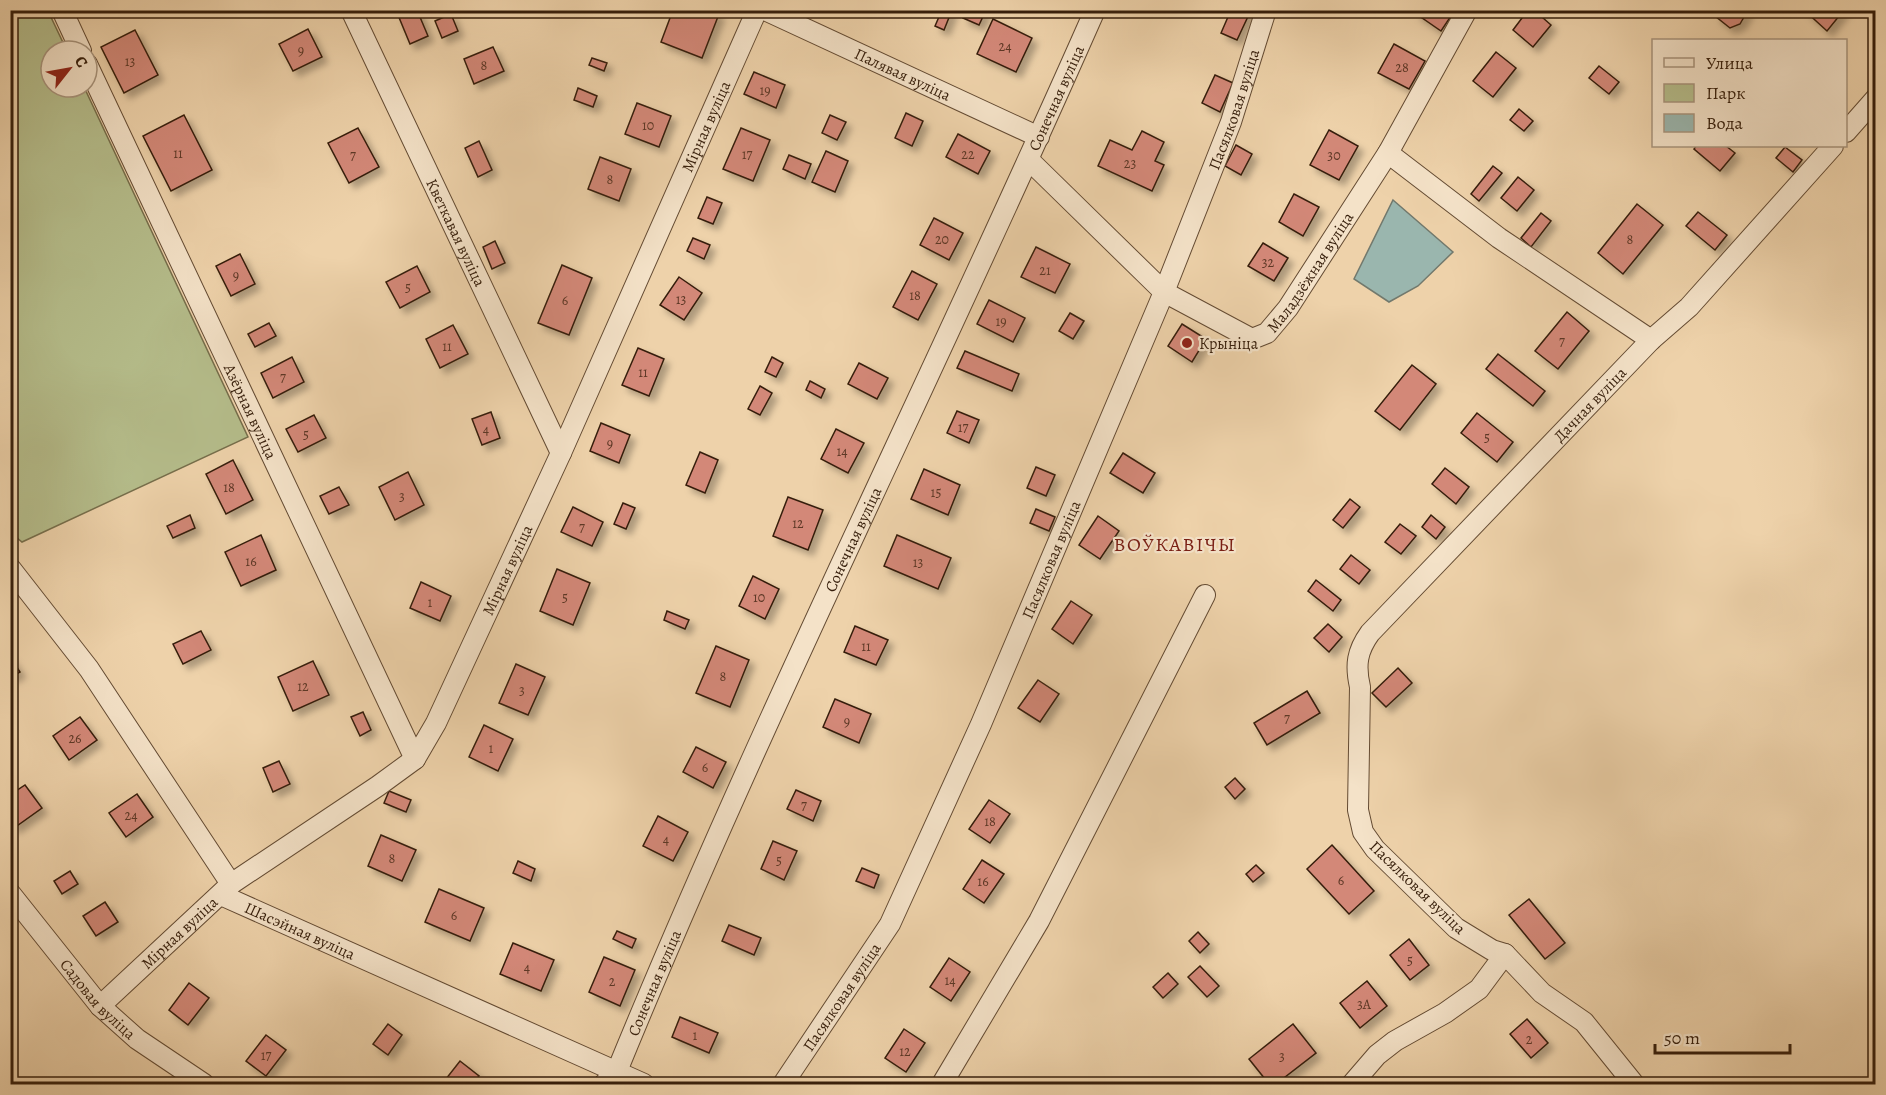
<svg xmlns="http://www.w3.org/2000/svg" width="1886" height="1095" font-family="Alegreya,serif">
	<defs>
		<filter id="shadow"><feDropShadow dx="5.5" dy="5.5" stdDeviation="3" flood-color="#0004"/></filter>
	</defs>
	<rect width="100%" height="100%" fill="#eed2aa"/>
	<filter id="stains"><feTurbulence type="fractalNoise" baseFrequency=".00333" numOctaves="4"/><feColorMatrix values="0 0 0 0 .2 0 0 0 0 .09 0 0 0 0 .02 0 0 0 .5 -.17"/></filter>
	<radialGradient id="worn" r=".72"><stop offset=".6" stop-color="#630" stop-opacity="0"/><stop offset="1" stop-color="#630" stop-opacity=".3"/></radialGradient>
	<polygon fill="#b5bd8b" stroke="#766e4b" stroke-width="1.5" points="11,10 48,11 67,51 51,51 51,87 84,87 248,437 22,542 10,532"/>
	<polygon fill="#9ab6ae" stroke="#72796d" stroke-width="1.5" points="1393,200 1453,252 1418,286 1389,302 1354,279"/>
	<g fill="#d38878" stroke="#361e0b" stroke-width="1.5" filter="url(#shadow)">
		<polygon points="408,10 417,10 428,36 410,44 398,15"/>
		<polygon points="673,10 709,10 719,14 702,58 661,42"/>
		<polygon points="942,10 952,10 944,30 935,26"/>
		<polygon points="966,10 986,10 979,25 963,18"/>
		<polygon points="1231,10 1251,10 1237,40 1221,33"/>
		<polygon points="1417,10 1455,10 1441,31 1415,13"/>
		<polygon points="1528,10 1534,10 1551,25 1533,47 1513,30"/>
		<polygon points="1719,10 1748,10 1740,24 1730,28 1715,16"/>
		<polygon points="1804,10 1844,10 1827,31"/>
		<polygon points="451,14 458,31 442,38 435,21"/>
		<polygon points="993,19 1032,38 1016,72 977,54"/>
		<polygon points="308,29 322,57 293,71 279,44"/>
		<polygon points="135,30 158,75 124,93 101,47"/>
		<polygon points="1394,44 1425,61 1409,89 1378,73"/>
		<polygon points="493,47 504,71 474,84 464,59"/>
		<polygon points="1496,52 1516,68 1493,97 1473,81"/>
		<polygon points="592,58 607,63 604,71 589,65"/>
		<polygon points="1599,66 1619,82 1609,94 1589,78"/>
		<polygon points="754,72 785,85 776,108 744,94"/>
		<polygon points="1215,75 1233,83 1220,112 1202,103"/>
		<polygon points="578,88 597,96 593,107 574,100"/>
		<polygon points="637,103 671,116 659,147 625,134"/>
		<polygon points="1519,109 1533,121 1524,131 1510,120"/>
		<polygon points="906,113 923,121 912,146 895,138"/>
		<polygon points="184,115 212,170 171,191 143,136"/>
		<polygon points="830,115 846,122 837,140 822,133"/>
		<polygon points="358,128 379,167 349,183 328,143"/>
		<polygon points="741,128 770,140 753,181 723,169"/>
		<polygon points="1329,130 1358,146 1339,180 1310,165"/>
		<polygon points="1142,131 1164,142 1155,161 1164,165 1152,191 1098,166 1110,140 1132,150"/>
		<polygon points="958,134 990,151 978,174 946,157"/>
		<polygon points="479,141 492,170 478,177 465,148"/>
		<polygon points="1236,145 1252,154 1241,175 1225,166"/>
		<polygon points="1696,146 1726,146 1735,153 1720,171 1694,149"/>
		<polygon points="1785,147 1802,160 1793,172 1776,158"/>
		<polygon points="826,151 848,161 835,192 812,182"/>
		<polygon points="789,155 811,164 805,179 783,169"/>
		<polygon points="600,157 631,169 619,201 588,189"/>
		<polygon points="1493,166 1502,173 1479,201 1471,194"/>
		<polygon points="1518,177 1534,190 1517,211 1501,198"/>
		<polygon points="1294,194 1319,207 1303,236 1279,222"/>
		<polygon points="707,197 722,203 713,224 698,218"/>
		<polygon points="1637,204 1663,225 1623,274 1598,253"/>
		<polygon points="1698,212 1727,235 1715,250 1686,226"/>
		<polygon points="1541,213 1551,221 1531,247 1521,238"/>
		<polygon points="934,218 963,233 949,260 920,245"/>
		<polygon points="693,238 710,245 704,259 687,251"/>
		<polygon points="495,241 505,263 492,269 483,247"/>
		<polygon points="1263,243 1288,258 1274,281 1248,266"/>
		<polygon points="1036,247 1070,264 1055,293 1021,277"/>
		<polygon points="240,254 255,284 231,296 216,266"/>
		<polygon points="562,265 592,278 569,335 538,323"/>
		<polygon points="417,266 430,292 400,308 386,282"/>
		<polygon points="912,271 937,284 918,320 893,307"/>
		<polygon points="679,277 702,293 684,320 660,305"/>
		<polygon points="989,300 1025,318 1013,342 977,324"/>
		<polygon points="1567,312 1589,331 1558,369 1535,351"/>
		<polygon points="1070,313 1084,321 1073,339 1059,331"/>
		<polygon points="269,323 276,336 255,347 248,334"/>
		<polygon points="1182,324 1206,339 1192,362 1168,346"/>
		<polygon points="453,325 468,354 440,368 426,339"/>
		<polygon points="638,348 664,359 649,396 622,385"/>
		<polygon points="965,351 1019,374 1012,391 957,368"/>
		<polygon points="1498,354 1545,391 1533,406 1486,369"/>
		<polygon points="292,357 304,382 273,398 261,373"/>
		<polygon points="772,357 783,363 776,377 765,372"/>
		<polygon points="859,363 888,378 877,399 848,384"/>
		<polygon points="1412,365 1436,384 1400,430 1375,411"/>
		<polygon points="810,381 825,389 821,398 806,390"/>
		<polygon points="760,386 772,393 760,415 748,409"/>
		<polygon points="957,411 979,420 969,443 947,433"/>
		<polygon points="491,412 500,438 482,445 472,419"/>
		<polygon points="1477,413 1513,442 1497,462 1461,433"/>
		<polygon points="314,415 326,438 298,452 286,429"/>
		<polygon points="601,423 630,435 619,463 590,451"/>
		<polygon points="836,429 864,443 848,473 821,459"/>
		<polygon points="700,452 718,460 705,493 686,485"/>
		<polygon points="1123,453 1155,473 1143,493 1110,473"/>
		<polygon points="233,460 253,500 226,514 206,474"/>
		<polygon points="1036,467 1055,475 1046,496 1027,488"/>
		<polygon points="1445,468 1469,487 1456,504 1432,484"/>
		<polygon points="924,469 960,485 948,515 911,499"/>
		<polygon points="408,472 424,505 395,520 379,487"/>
		<polygon points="339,487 349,505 329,514 320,496"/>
		<polygon points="788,497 823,510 808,550 773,536"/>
		<polygon points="1350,499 1360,507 1343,528 1333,520"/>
		<polygon points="623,503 635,508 626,529 614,524"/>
		<polygon points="573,507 603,522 592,546 561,532"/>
		<polygon points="1036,509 1055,517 1049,531 1030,523"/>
		<polygon points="190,515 195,528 173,538 167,526"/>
		<polygon points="1431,515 1445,527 1436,539 1422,527"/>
		<polygon points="1098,516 1119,531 1100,559 1079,545"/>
		<polygon points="1400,524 1416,536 1401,554 1385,542"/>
		<polygon points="261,535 276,570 241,586 225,552"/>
		<polygon points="897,535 951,558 938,589 884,566"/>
		<polygon points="1351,555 1370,570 1359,584 1340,569"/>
		<polygon points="557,569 590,583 573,625 540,611"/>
		<polygon points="753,576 779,589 765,619 739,606"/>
		<polygon points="1316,580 1341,600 1333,611 1308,591"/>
		<polygon points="421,582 451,596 440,621 410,608"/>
		<polygon points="1071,601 1092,615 1073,644 1052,629"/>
		<polygon points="667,611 689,620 685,629 664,620"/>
		<polygon points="1328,624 1342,637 1329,652 1314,638"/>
		<polygon points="855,626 888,640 876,665 844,652"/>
		<polygon points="201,631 211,650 183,664 173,644"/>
		<polygon points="716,646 749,660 730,707 696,693"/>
		<polygon points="10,657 20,672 10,678"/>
		<polygon points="313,661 329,695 293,711 278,677"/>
		<polygon points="516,664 545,677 528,715 499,703"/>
		<polygon points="1398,668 1412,683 1386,707 1372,693"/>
		<polygon points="1038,680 1059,694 1040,722 1018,708"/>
		<polygon points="1307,691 1320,713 1267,745 1254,723"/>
		<polygon points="835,699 871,714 859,743 823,727"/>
		<polygon points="363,712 371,730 360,736 351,717"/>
		<polygon points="80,717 97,740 69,760 53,736"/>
		<polygon points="484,725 513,739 498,771 469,757"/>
		<polygon points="696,747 726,762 713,788 683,772"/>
		<polygon points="279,761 290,784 273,792 263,768"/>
		<polygon points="1235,778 1245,789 1235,799 1225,787"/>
		<polygon points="25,785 42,808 14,828 10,823 10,795"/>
		<polygon points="796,790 821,801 813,821 787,809"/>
		<polygon points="389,791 411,800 406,812 384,803"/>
		<polygon points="137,794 153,817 126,837 109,813"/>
		<polygon points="989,800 1010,814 990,843 969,829"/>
		<polygon points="658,816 688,832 673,861 643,846"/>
		<polygon points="381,835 416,850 402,881 368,866"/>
		<polygon points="773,841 797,851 784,880 761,869"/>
		<polygon points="1332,845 1374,891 1349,914 1307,869"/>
		<polygon points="982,860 1004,874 984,903 963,889"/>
		<polygon points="518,861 535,869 531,881 513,873"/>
		<polygon points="1256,865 1264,873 1253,882 1246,874"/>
		<polygon points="862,868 879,875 874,888 856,881"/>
		<polygon points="70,871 78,884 62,894 54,881"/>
		<polygon points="439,889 484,908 470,941 425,922"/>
		<polygon points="1529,899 1565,943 1545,959 1509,915"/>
		<polygon points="105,902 118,922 96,936 83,916"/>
		<polygon points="729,925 761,938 754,955 722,941"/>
		<polygon points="617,931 636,939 632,948 613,939"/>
		<polygon points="1198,932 1209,944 1200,953 1189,941"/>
		<polygon points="1409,939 1429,965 1410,980 1390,955"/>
		<polygon points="513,943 554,960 541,991 500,974"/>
		<polygon points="604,957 635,970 620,1006 589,992"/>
		<polygon points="949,958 970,972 951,1001 930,987"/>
		<polygon points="1200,966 1219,986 1207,997 1188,977"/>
		<polygon points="1168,973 1178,984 1163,998 1153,987"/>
		<polygon points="1367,981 1387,1006 1360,1028 1340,1003"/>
		<polygon points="189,983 209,998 188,1025 169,1010"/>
		<polygon points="680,1017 718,1033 709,1053 672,1037"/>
		<polygon points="1527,1019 1548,1043 1531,1058 1510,1034"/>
		<polygon points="388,1024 402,1035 388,1055 373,1044"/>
		<polygon points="1293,1024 1316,1053 1276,1084 1269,1084 1249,1059"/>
		<polygon points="904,1029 925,1043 906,1072 885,1058"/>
		<polygon points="266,1035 286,1050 266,1076 246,1061"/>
		<polygon points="460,1061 479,1076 473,1084 442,1084"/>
	</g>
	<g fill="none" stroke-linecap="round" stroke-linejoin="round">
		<defs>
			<g id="street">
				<polyline points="62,10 81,51"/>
				<path id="s1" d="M351,10l210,443"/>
				<path id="s2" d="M765,10l274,127"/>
				<path id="s3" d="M87,64l328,695"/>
				<polyline points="1846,132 1876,98"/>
				<polyline points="1388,153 1499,238 1651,340"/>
				<path id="s4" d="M1030,161l134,131 88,47 15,-6 21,-25 100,-155 79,-143"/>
				<path id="s5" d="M11,569l78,100 142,215 -10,11 423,189"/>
				<path id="s6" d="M10,893l90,113 37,33 67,45"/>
				<path id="s7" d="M100,1006l131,-122 147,-98 37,-27 21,-36 125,-270 196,-443"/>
				<path id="s8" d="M604,1084l13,-13c147,-359 322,-706 478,-1061"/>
				<path id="s9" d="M783,1084l107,-160 91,-200 183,-432 67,-170 35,-112"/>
				<polyline points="942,1084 1039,921 1205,595"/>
				<polyline points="1352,1084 1377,1055 1395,1041 1445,1013 1479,989 1505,954"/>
				<path id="s10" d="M1634,1084l-50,-62 -42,-29 -37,-39 -13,-4 -36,-22 -81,-79 -12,-17 -5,-22 2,-123c-5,-22 -3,-36 10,-54l281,-293 38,-33 144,-161"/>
			</g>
		</defs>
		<use href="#street" stroke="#644b33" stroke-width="22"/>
		<use href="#street" stroke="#f4e2c8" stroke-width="20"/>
	</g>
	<circle fill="#8f2418" stroke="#f4e2c8" stroke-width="2" cx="1187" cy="343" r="6"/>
	<g text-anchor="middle" stroke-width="4.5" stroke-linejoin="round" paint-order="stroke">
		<g font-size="14" fill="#5d3826">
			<text x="1005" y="51">24</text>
			<text x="301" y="55">9</text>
			<text x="130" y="66">13</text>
			<text x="484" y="70">8</text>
			<text x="1402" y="72">28</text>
			<text x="765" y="95">19</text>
			<text x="648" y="130">10</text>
			<text x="178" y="158">11</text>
			<text x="747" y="159">17</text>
			<text x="968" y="159">22</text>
			<text x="353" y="160">7</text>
			<text x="1334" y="160">30</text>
			<text x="1130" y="168">23</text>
			<text x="610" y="184">8</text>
			<text x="942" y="244">20</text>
			<text x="1630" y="244">8</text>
			<text x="1268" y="267">32</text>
			<text x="1045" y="275">21</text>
			<text x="236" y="280">9</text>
			<text x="408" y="292">5</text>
			<text x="915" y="300">18</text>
			<text x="681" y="304">13</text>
			<text x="565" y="305">6</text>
			<text x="1001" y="326">19</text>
			<text x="1562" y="346">7</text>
			<text x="447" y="351">11</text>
			<text x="643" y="377">11</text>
			<text x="283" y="382">7</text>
			<text x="963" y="432">17</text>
			<text x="486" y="434">4</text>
			<text x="306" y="439">5</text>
			<text x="1487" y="442">5</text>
			<text x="610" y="448">9</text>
			<text x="842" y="456">14</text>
			<text x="229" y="492">18</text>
			<text x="936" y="497">15</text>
			<text x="402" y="501">3</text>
			<text x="798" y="528">12</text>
			<text x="582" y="532">7</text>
			<text x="251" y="566">16</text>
			<text x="918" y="567">13</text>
			<text x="565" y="602">5</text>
			<text x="759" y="602">10</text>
			<text x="430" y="607">1</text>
			<text x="866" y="651">11</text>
			<text x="723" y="681">8</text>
			<text x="303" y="691">12</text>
			<text x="522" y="695">3</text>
			<text x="1287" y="723">7</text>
			<text x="847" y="726">9</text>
			<text x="75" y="743">26</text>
			<text x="491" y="753">1</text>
			<text x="705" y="772">6</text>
			<text x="804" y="810">7</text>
			<text x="131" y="820">24</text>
			<text x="990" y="826">18</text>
			<text x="666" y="844">4</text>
			<text x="392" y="863">8</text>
			<text x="779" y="865">5</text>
			<text x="1341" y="885">6</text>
			<text x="983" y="886">16</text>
			<text x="454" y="920">6</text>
			<text x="1410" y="965">5</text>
			<text x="527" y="972">4</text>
			<text x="950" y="985">14</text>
			<text x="612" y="986">2</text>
			<text x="1364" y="1009">3А</text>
			<text x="695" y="1040">1</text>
			<text x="1529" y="1044">2</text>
			<text x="905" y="1056">12</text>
			<text x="266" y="1060">17</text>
			<text x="1282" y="1061">3</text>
		</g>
		<g font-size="16" fill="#361e0b" stroke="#f4e2c8">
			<text dy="6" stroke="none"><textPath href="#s2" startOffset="152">Палявая вуліца</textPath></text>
			<text dy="6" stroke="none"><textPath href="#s8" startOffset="1086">Сонечная вуліца</textPath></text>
			<text dy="6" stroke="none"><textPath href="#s9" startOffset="1077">Пасялковая вуліца</textPath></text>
			<text dy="6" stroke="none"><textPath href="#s7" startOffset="1098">Мірная вуліца</textPath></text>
			<text dy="6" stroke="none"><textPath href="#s1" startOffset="246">Кветкавая вуліца</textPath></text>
			<text dy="6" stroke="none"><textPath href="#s4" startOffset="378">Маладзёжная вуліца</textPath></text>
			<text dy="6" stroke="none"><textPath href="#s10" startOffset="894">Дачная вуліца</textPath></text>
			<text dy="6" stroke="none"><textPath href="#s3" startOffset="384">Азёрная вуліца</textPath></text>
			<text dy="6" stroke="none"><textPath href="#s8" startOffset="600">Сонечная вуліца</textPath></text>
			<text dy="6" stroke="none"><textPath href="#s9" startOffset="591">Пасялковая вуліца</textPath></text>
			<text dy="6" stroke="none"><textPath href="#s7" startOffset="612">Мірная вуліца</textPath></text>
			<text transform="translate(1418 887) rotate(44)" y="6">Пасялковая вуліца</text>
			<text dy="6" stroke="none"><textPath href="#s5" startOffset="486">Шасэйная вуліца</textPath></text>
			<text dy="6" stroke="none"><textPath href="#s7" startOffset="108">Мірная вуліца</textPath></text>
			<text dy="6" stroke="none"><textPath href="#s8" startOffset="114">Сонечная вуліца</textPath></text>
			<text dy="6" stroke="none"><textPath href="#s6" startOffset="138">Садовая вуліца</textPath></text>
			<text dy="6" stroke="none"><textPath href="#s9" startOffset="105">Пасялковая вуліца</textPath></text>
		</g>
		<g font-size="16" fill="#361e0b" stroke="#f4e2c8" text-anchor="start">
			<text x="1199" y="349">Крыніца</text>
		</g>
		<g font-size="20" letter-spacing="1.5" fill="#7a1f14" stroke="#f4e2c8">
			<text x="1175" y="551">ВОЎКАВІЧЫ</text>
		</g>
	</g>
	<rect width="1886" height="1095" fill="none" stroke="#eed2aa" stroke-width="36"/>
	<rect x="12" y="12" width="1862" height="1071" fill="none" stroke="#361e0b" stroke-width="3"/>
	<rect x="18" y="18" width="1850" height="1059" fill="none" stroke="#361e0b" stroke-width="1.5"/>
	<rect x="1652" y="39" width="195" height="108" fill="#f4e2c8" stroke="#a8947c" stroke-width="1.5"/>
	<rect x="1664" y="58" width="30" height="9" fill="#f4e2c8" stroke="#a8947c" stroke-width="1.5"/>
	<text x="1706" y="69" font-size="18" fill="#361e0b">Улица</text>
	<rect x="1664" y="84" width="30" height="18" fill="#b5bd8b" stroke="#a8947c" stroke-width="1.5"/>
	<text x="1706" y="99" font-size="18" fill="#361e0b">Парк</text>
	<rect x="1664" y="114" width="30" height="18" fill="#9ab6ae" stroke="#a8947c" stroke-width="1.5"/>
	<text x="1706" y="129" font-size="18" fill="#361e0b">Вода</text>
	<g transform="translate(69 69) rotate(59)"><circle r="28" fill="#f4e2c8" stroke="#a8947c" stroke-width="1.5"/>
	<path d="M0-4.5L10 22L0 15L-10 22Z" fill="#8f2418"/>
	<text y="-9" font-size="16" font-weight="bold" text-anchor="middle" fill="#361e0b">С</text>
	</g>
	<path d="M1655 1044v9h135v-9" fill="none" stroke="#361e0b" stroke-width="3"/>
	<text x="1664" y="1044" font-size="18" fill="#361e0b" stroke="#f4e2c8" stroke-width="4.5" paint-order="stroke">50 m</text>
	<rect width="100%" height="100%" filter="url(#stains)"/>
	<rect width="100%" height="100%" fill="url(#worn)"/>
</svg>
